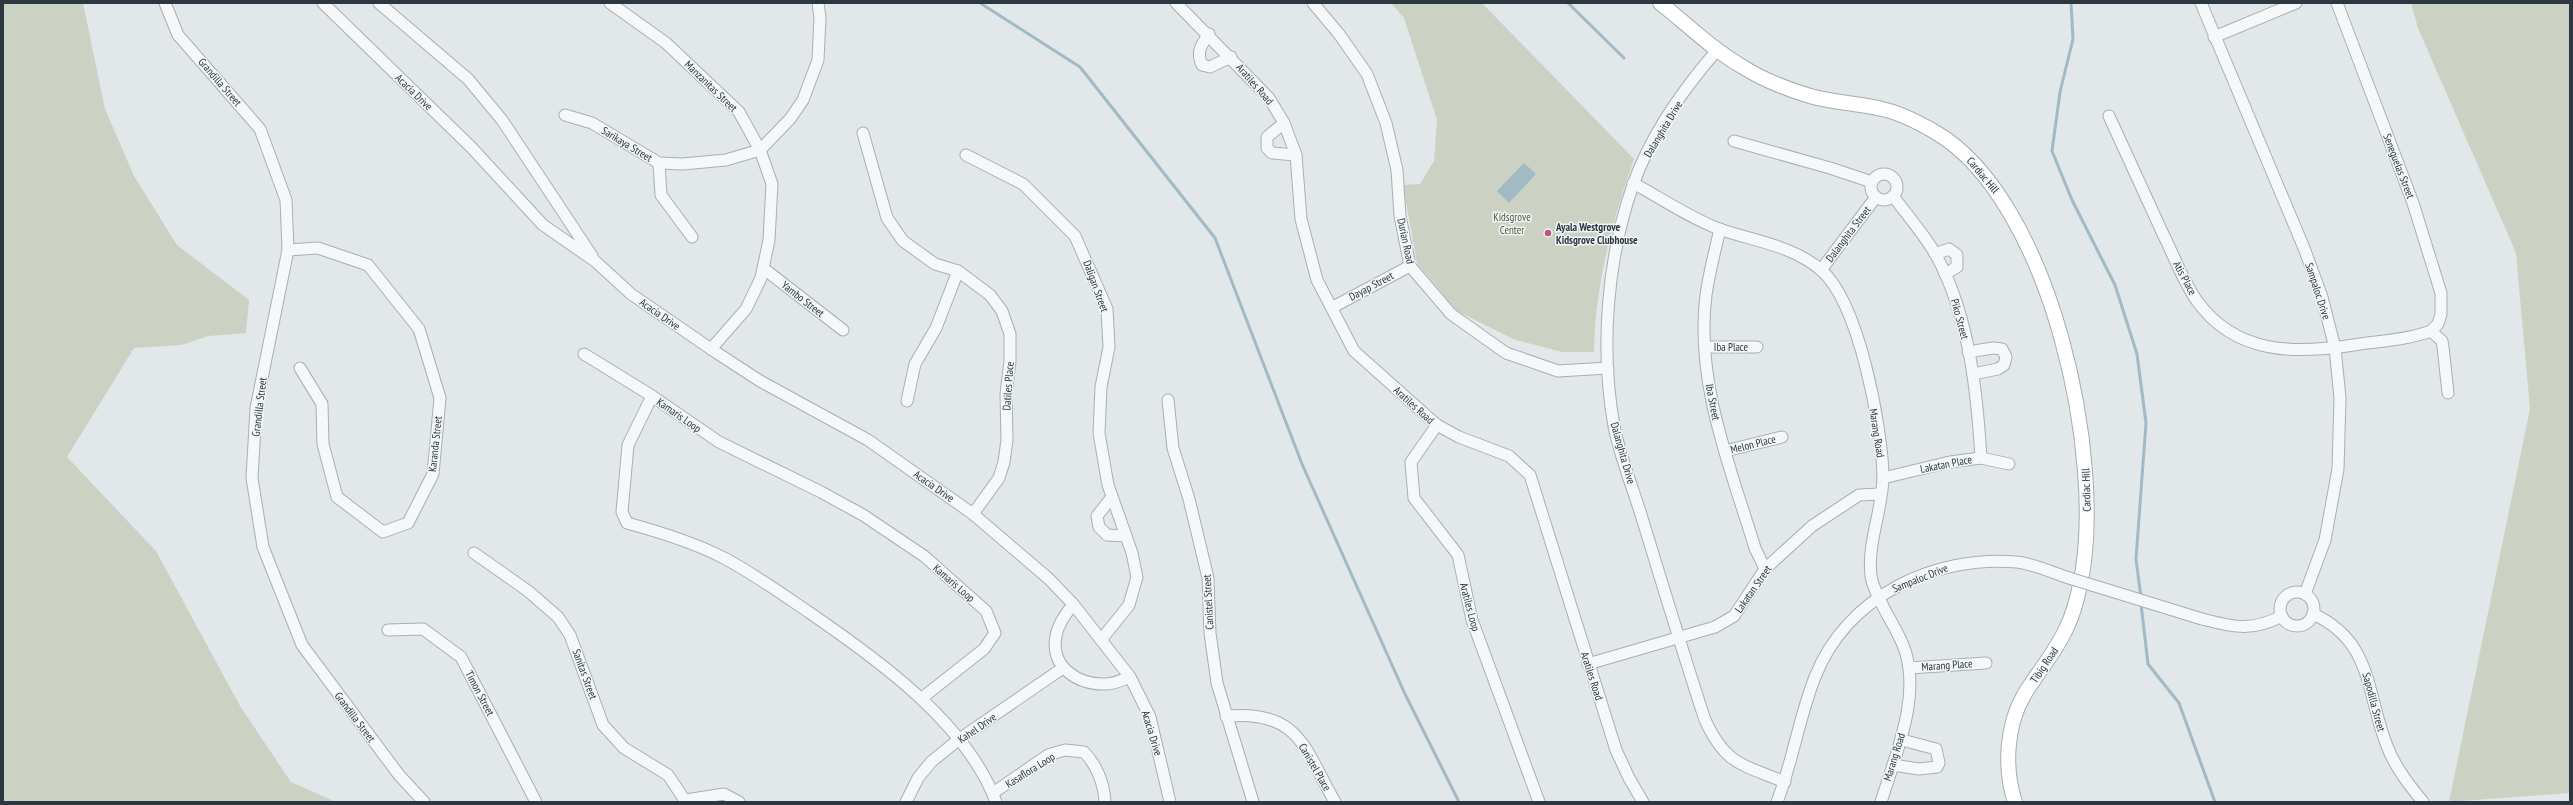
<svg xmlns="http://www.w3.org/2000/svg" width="2573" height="805" font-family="'PT Sans Narrow',sans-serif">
	<rect width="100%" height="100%" fill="#e2e7e9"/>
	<g fill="#cbd2c4">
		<polygon points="3,3 83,3 105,109 134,176 177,245 249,300 246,333 209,336 181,345 134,348 67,457 156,551 240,706 291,782 336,802 3,802"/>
		<path d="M1391,3h91l152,156c-22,63 -39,126 -40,193h-32l-49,-13 -56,-28 -40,-48 -14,-78 17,-1 14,-23 3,-41 -33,-102z"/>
		<polygon points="2411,3 2570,3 2570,793 2449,802 2530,409 2516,253 2418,28"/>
	</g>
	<polygon fill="#a1bac6" points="1524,163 1536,174 1509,203 1497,191"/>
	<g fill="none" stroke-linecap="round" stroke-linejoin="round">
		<g stroke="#a1bac6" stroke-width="3">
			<polyline points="980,3 1080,67 1215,238 1302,464 1405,694 1459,802"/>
			<polyline points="1568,3 1624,58"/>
			<polyline points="2071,3 2073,39 2060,92 2052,151 2072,200 2115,285 2137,354 2146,423 2136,559 2141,598"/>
			<polyline points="2141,604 2148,664 2179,703 2215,802"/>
		</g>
		<defs>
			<g id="minor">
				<polyline points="165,3 178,35 260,129 286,200 288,250 256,408 252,478 263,547 302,645 399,775 424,802"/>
				<polyline points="323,3 471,147 543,225 595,261 631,294 711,349 760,381 868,440 973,514 1049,579 1073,604 1130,677 1150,717 1170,802"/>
				<polyline points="379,3 468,79 502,120 592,256"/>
				<polyline points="610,3 666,43 739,112 760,150 772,184 769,240 761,278 746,309 711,349"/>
				<polyline points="1176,3 1269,98 1284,123 1296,155 1301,219 1317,280 1354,351 1437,425 1459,437 1509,456 1530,475 1616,750 1629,778 1643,802"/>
				<polyline points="1313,3 1339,34 1367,74 1386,123 1397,170 1400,216 1410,266 1451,314 1506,353 1558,371 1608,368"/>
				<polyline points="2201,3 2304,248 2322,297 2335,348 2340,398 2338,469 2325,540 2305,594"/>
				<path d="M1209,34c-8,11 -13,18 -7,31l8,2 21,-10"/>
				<polyline points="2214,37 2296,3"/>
				<path d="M1718,49c-34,39 -68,87 -85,136 -26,74 -33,163 -19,241 6,31 19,62 28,92 21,68 41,135 63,202 21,45 36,44 80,62"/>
				<polyline points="565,115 592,123 659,163 683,164 726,160 760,150 790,119 803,100 818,60 820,18 818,3"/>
				<path d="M2109,116c18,39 36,79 54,118 11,22 20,47 34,67 39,54 98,53 157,44 25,-4 53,-5 77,-14l7,-7 3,-10v-21l-28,-90 -76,-200"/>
				<polyline points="1284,123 1267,137 1267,148 1272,153 1296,155"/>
				<polyline points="863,133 887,218 903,241 935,264 958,271 990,295 1002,311 1010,334 1010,361 1006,394 1007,440 1004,462 999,478 973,514"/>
				<polyline points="1734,141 1830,168 1872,182"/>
				<polyline points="966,155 1023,184 1075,236 1107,309 1109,347 1101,387 1099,433 1108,485 1132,553 1137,577 1129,605 1101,640"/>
				<polyline points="659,163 661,195 692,237"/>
				<circle cx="1884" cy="187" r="13"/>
				<path d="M1633,183c26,14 62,38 89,47 33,11 71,16 99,40 38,32 61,157 62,206 0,33 -16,66 -12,100 3,20 24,49 32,69 20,48 -8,111 -22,157"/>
				<path d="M1893,196c14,19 31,38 43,59 33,60 41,136 45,203"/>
				<path d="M1720,229c-5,22 -11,44 -14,66 -11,87 24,171 49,253l10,21"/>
				<polyline points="288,250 318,248 368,265 419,329 440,398 433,474 408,523 383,532 337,497 323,444 322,404 300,368"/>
				<polyline points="1935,254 1949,249 1957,255 1957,267 1945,274"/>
				<polyline points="763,268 843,330"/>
				<polyline points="1821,270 1876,197"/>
				<polyline points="1333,307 1410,266"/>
				<polyline points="2431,331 2442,341 2443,347 2448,393"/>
				<polyline points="1705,347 1757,347"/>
				<polyline points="1968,352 1993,348 2002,349 2006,357 2004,365 1998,369 1973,374"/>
				<polyline points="584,354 652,396 719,442 821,492 863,515 924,556 986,611 995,633 984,649 922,698"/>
				<path d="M652,396l-24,49 -6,67 5,11c33,9 66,19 97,35 30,16 58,36 86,55 67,46 157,110 186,189"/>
				<polyline points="1168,400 1173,448 1189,499 1208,578 1210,633 1217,683 1253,802"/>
				<polyline points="907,401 915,364 936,328 958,271"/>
				<polyline points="1437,425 1411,462 1414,498 1458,555 1472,620 1539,802"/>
				<polyline points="1725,451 1782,437"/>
				<polyline points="1883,478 1950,462 1981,458 2009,464"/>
				<polyline points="1112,497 1097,516 1099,527 1107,535 1126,536"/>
				<polyline points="474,553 528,591 558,617 570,635 603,725 624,748 668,775 686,802"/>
				<circle cx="2297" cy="609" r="17"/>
				<path d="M1073,604c-7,10 -15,20 -17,32 -6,32 23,49 50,48 8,0 17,-4 24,-7"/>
				<path d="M2313,614c60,27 53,79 74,132 8,21 22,39 36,56"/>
				<path d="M2202,619c32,8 49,13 80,-3"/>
				<polyline points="388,630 423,629 461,657 536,802"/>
				<polyline points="1588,664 1715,627 1734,616 1765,569 1812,526 1859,495 1880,494"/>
				<polyline points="1909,668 1986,663"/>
				<path d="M1226,716c74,-6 78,32 109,86"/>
				<polyline points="1893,765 1919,769 1937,767 1939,763 1936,749 1902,740"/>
				<path d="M993,793l55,-38 17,-5 19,2c13,13 20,32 21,50"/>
				<polyline points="686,800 724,794 739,802"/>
				<polyline points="906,802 918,778 931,762 958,740 1063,668"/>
				<path d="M1777,802c16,-41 22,-85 38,-125 32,-81 119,-122 202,-115 17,2 36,11 52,16"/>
			</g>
			<path id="major" d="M1660,3c27,21 53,47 83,64 20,13 44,22 67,29 24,7 48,7 72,13 19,4 36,13 53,23 116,67 172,329 145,453 -3,15 -7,30 -14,44 -11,24 -29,44 -42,66 -18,31 -20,74 -9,107"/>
		</defs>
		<use href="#minor" stroke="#a8afb3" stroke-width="13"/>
		<use href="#major" stroke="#a3adb4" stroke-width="16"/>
		<use href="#minor" stroke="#f5f7f8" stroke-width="11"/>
		<use href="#major" stroke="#fff" stroke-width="14"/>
		<defs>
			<polyline id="minor-bridge" points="2069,578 2202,619"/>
		</defs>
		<use href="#minor-bridge" stroke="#a8afb3" stroke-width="13" stroke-linecap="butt"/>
		<use href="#minor-bridge" stroke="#f5f7f8" stroke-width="11"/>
	</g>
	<circle fill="#c1557b" stroke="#f2f5f7" stroke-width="1.5" cx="1548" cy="233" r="4"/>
	<g text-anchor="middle" stroke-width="3" stroke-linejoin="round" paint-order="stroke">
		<g font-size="11" fill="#2c3740" stroke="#f2f5f7">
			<text transform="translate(220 82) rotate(49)" y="4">Grandilla Street</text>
			<text transform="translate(1255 84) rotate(49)" y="4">Aratiles Road</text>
			<text transform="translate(711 86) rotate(44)" y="4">Manzanitas Street</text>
			<text transform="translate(414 92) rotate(44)" y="4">Acacia Drive</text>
			<text transform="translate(1663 129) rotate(-59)" y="4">Dalanghita Drive</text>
			<text transform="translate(627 144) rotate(31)" y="4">Sarikaya Street</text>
			<text transform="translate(2399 166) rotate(69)" y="4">Seneguelas Street</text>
			<text transform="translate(1983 175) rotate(50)" y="4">Cardiac Hill</text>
			<text transform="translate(1848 234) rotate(-53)" y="4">Dalanghita Street</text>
			<text transform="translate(1406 241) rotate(78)" y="4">Durian Road</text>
			<text transform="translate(2185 278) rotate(62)" y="4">Atis Place</text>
			<text transform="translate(1096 286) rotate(70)" y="4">Daligan Street</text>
			<text transform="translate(1371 286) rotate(-28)" y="4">Dayap Street</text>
			<text transform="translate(2318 291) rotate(72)" y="4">Sampaloc Drive</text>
			<text transform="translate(803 299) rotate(38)" y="4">Yambo Street</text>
			<text transform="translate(660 314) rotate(35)" y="4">Acacia Drive</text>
			<text transform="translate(1960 319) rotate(75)" y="4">Piko Street</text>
			<text x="1731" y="351">Iba Place</text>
			<text transform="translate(1008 386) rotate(-86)" y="4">Datiles Place</text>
			<text transform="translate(1713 402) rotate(79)" y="4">Iba Street</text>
			<text transform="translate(1414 405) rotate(42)" y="4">Aratiles Road</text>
			<text transform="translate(259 407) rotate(-83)" y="4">Grandilla Street</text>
			<text transform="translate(679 415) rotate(35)" y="4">Kamaris Loop</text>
			<text transform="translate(1877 433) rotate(81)" y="4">Marang Road</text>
			<text transform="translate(435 444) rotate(-84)" y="4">Karanda Street</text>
			<text transform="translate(1753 444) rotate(-14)" y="4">Melon Place</text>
			<text transform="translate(1623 453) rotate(74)" y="4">Dalanghita Drive</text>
			<text transform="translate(1946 464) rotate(-11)" y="4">Lakatan Place</text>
			<text transform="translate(934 486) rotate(35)" y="4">Acacia Drive</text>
			<text transform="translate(2086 490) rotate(-92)" y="4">Cardiac Hill</text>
			<text transform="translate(1920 578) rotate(-22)" y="4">Sampaloc Drive</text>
			<text transform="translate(954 583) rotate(41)" y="4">Kamaris Loop</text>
			<text transform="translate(1753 589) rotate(-55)" y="4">Lakatan Street</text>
			<text transform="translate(1208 602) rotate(-93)" y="4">Canistel Street</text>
			<text transform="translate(1470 607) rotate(75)" y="4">Aratiles Loop</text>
			<text transform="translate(1947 665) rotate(-4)" y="4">Marang Place</text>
			<text transform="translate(2044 665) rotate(-56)" y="4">Tibig Road</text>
			<text transform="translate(585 674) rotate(70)" y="4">Sanitas Street</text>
			<text transform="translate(1592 676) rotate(72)" y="4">Aratiles Road</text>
			<text transform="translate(480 693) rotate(62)" y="4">Timon Street</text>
			<text transform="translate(2374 702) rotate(75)" y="4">Sapodilla Street</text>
			<text transform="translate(355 717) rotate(53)" y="4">Grandilla Street</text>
			<text transform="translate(977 728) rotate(-35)" y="4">Kahel Drive</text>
			<text transform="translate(1152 733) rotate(73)" y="4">Acacia Drive</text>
			<text transform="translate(1894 757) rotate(-73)" y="4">Marang Road</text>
			<text transform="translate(1315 767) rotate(60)" y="4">Canistel Place</text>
			<text transform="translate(1030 770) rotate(-32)" y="4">Kasaflora Loop</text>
		</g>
		<g font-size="11" fill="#475a3b" stroke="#f2f5f7">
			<text x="1512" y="221">Kidsgrove<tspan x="1512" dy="13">Center</tspan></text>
		</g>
		<g font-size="11" font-weight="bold" fill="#2c3740" stroke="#f2f5f7" text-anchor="start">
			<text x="1556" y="231">Ayala Westgrove<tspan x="1556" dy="13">Kidsgrove Clubhouse</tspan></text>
		</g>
	</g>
	<rect width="2573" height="805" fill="none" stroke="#2c3740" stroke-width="8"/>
</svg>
